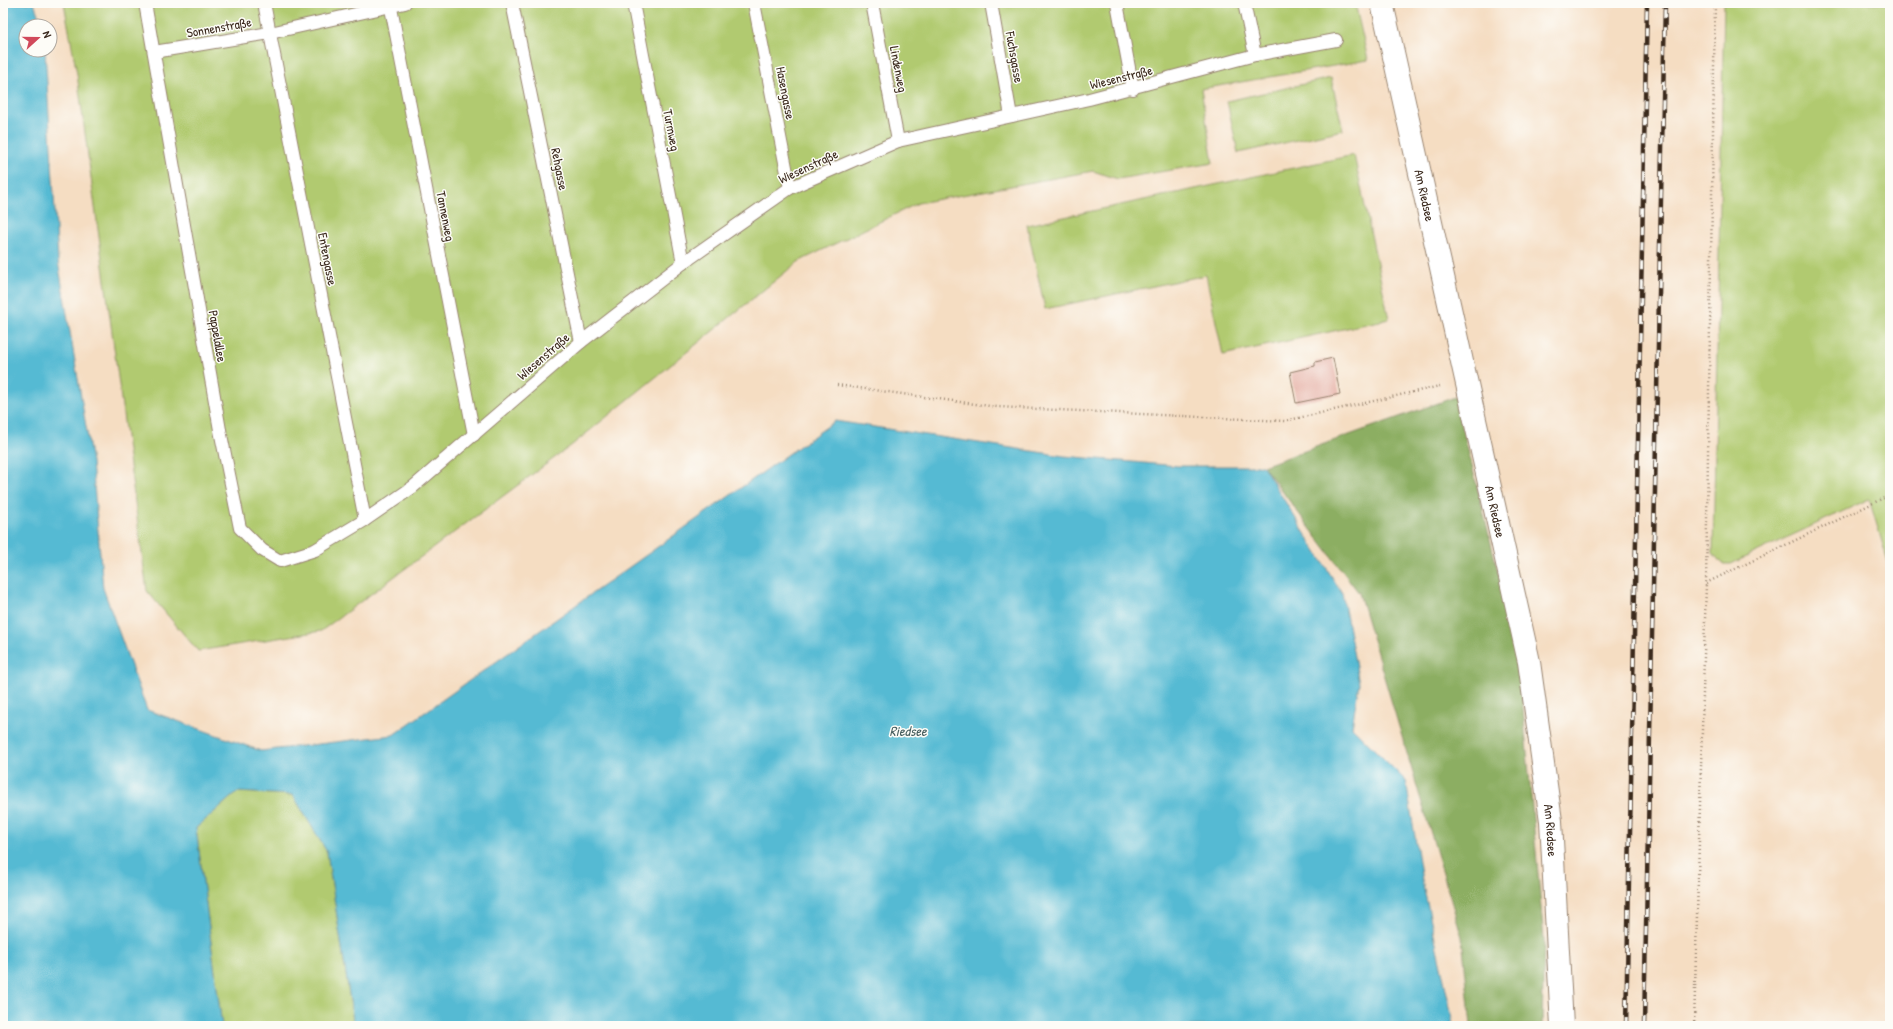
<svg xmlns="http://www.w3.org/2000/svg" width="1893" height="1029" font-family="'Patrick Hand',sans-serif">
	<rect width="100%" height="100%" fill="#fdfcf7"/>
	<filter id="ink" filterUnits="userSpaceOnUse"><feTurbulence type="fractalNoise" baseFrequency=".025" numOctaves="2"/><feDisplacementMap in="SourceGraphic" scale="8" xChannelSelector="R" yChannelSelector="G"/><feConvolveMatrix kernelMatrix="1 2 1 2 8 2 1 2 1" color-interpolation-filters="sRGB"/></filter>
	<filter id="wash" filterUnits="userSpaceOnUse"><feTurbulence type="fractalNoise" baseFrequency=".012" numOctaves="4" result="noise"/><feDisplacementMap in="SourceGraphic" scale="16" xChannelSelector="R" yChannelSelector="G"/><feGaussianBlur stdDeviation="0.9" result="paint"/><feColorMatrix in="noise" values="0 0 0 0 0 0 0 0 0 0 0 0 0 0 0 0 0 1.4 0 .05"/><feComposite in="paint" operator="in"/></filter>
	<g filter="url(#wash)">
		<rect width="100%" height="100%" fill="#f5ddc2"/>
		<g fill="#b1ca70" stroke="#767a47">
			<polygon points="64,3 1355,3 1368,60 1201,89 1213,163 1118,179 1093,171 918,203 798,262 572,445 321,631 198,651 147,591 77,74"/>
			<polygon points="1724,3 1890,3 1890,568 1869,499 1731,564 1722,564 1713,553"/>
			<polygon points="1331,78 1343,130 1238,153 1227,101"/>
			<polygon points="1354,155 1389,319 1223,355 1206,275 1045,309 1027,225"/>
			<polygon points="237,792 293,795 327,852 354,1026 222,1026 196,828"/>
		</g>
		<polygon fill="#8cae62" stroke="#646c40" points="1455,397 1518,653 1544,940 1542,1026 1471,1026 1462,937 1359,593 1263,466"/>
		<polygon fill="#54bad3" stroke="#487278" points="3,3 34,3 42,26 26,26 26,50 45,50 58,261 92,462 103,588 147,710 261,751 393,735 835,421 1064,456 1178,466 1263,466 1342,593 1359,683 1352,727 1406,781 1422,880 1451,1012 1453,1026 354,1026 327,852 293,795 237,792 196,828 222,1026 3,1026"/>
		<g id="blocks">
			<polygon fill="#dd9285" points="1333,358 1340,394 1296,403 1290,372 1315,366 1315,362"/>
		</g>
	</g>
	<g filter="url(#ink)">
		<use href="#blocks" fill-opacity="0" stroke="#988470" stroke-width="1"/>
		<g fill="none" stroke-linecap="round" stroke-linejoin="round">
			<defs>
				<g id="lane">
					<polyline points="145,3 220,430 240,528 262,550 280,561 315,550 365,520 413,487 581,342 683,263 790,188 898,141 1089,99 1255,55 1336,40"/>
					<polyline points="264,3 365,520"/>
					<polyline points="390,3 474,435"/>
					<polyline points="512,3 581,342"/>
					<polyline points="633,3 683,263"/>
					<polyline points="754,3 790,188"/>
					<polyline points="872,3 898,141"/>
					<polyline points="991,3 1011,116"/>
					<polyline points="1117,3 1133,89"/>
					<polyline points="1244,3 1255,55"/>
					<polyline points="154,52 270,33 405,3"/>
				</g>
				<g id="street">
					<path id="s1" d="M1382,3l147,659 22,159 11,205"/>
				</g>
			</defs>
			<use href="#lane" stroke="#988470" stroke-width="14"/>
			<use href="#street" stroke="#988470" stroke-width="24"/>
			<g stroke="#988470" stroke-width="2.5" stroke-dasharray="1 3" stroke-linecap="butt">
				<polyline points="837,385 997,407 1285,421 1440,386"/>
				<polyline points="1706,583 1890,495"/>
				<polyline points="1694,1026 1706,583 1715,3"/>
			</g>
			<use href="#lane" stroke="#fff" stroke-width="12"/>
			<use href="#street" stroke="#fff" stroke-width="22"/>
			<defs>
				<g id="rail">
					<polyline points="1626,1026 1647,3"/>
					<polyline points="1644,1026 1665,3"/>
				</g>
			</defs>
			<use href="#rail" stroke="#3b2a1e" stroke-width="4.5"/>
			<use href="#rail" stroke="#fdfcf7" stroke-width="3" stroke-dasharray="9" stroke-linecap="butt"/>
		</g>
	</g>
	<g text-anchor="middle" stroke-width="3" stroke-linejoin="round" paint-order="stroke">
		<g font-size="13" fill="#3b2a1e" stroke="#fdfcf7">
			<text transform="translate(219 27) rotate(-10)" y="5">Sonnenstraße</text>
			<text transform="translate(1015 57) rotate(80)" y="5">Fuchsgasse</text>
			<text transform="translate(899 69) rotate(79)" y="5">Lindenweg</text>
			<text transform="translate(1121 77) rotate(-14)" y="5">Wiesenstraße</text>
			<text transform="translate(786 93) rotate(79)" y="5">Hasengasse</text>
			<text transform="translate(672 130) rotate(79)" y="5">Turmweg</text>
			<text transform="translate(808 166) rotate(-25)" y="5">Wiesenstraße</text>
			<text transform="translate(560 169) rotate(79)" y="5">Rehgasse</text>
			<text dy="5" stroke="none"><textPath href="#s1" startOffset="197">Am Riedsee</textPath></text>
			<text transform="translate(446 216) rotate(79)" y="5">Tannenweg</text>
			<text transform="translate(328 259) rotate(79)" y="5">Entengasse</text>
			<text transform="translate(218 336) rotate(80)" y="5">Pappelallee</text>
			<text transform="translate(543 356) rotate(-41)" y="5">Wiesenstraße</text>
			<text dy="5" stroke="none"><textPath href="#s1" startOffset="521">Am Riedsee</textPath></text>
			<text dy="5" stroke="none"><textPath href="#s1" startOffset="845">Am Riedsee</textPath></text>
		</g>
		<g font-size="14" font-style="italic" fill="#445c5d" stroke="#fdfcf7">
			<text x="908" y="736">Riedsee</text>
		</g>
	</g>
	<rect width="1893" height="1029" fill="none" stroke="#fdfcf7" stroke-width="16"/>
	<g transform="translate(38 38) rotate(69)"><circle r="19" fill="#fdfcf7" stroke="#afa8a0"/>
	<path d="M0-3L7 15L0 10L-7 15Z" fill="#d1495b"/>
	<text y="-6" font-size="11" font-weight="bold" text-anchor="middle" fill="#3b2a1e">N</text>
	</g>
</svg>
